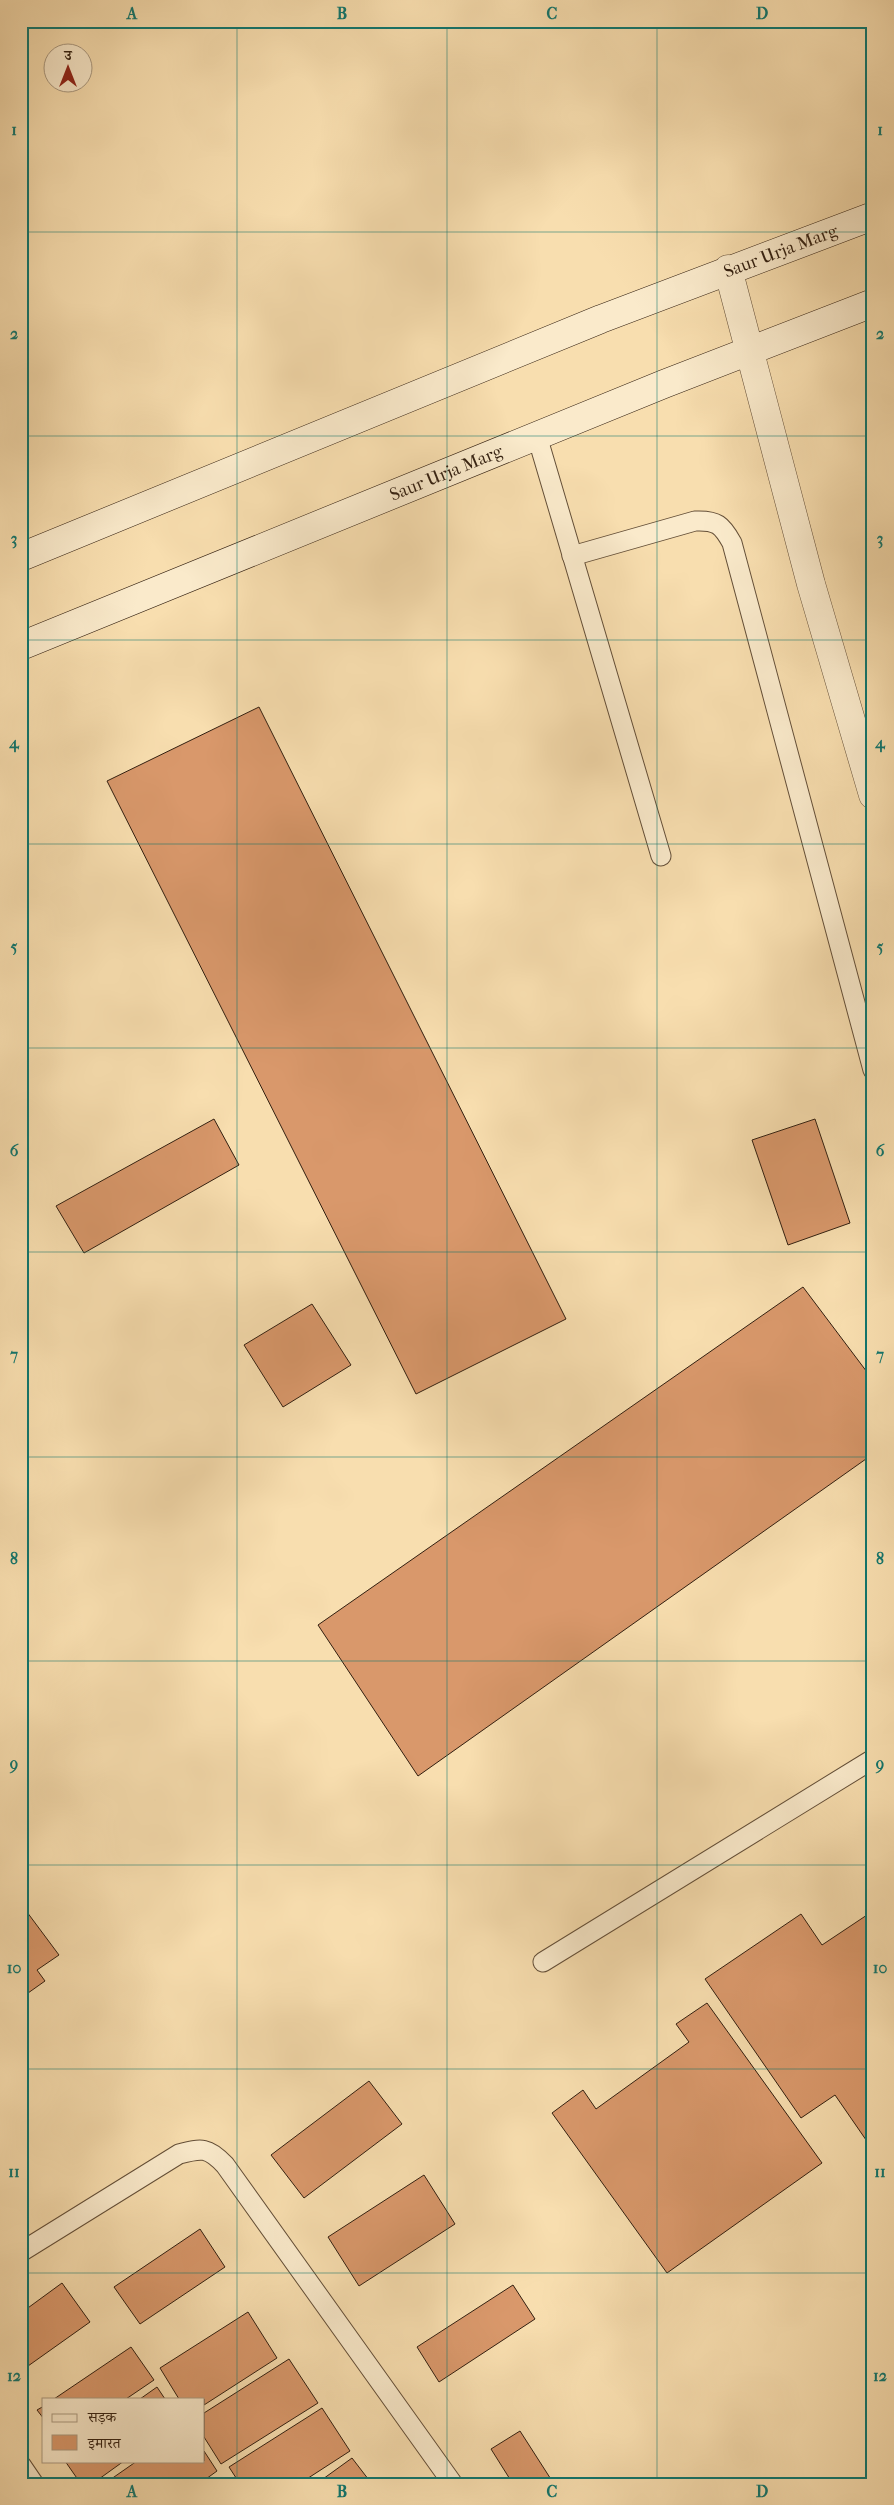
<svg xmlns="http://www.w3.org/2000/svg" width="894" height="2505" font-family="'IM FELL French Canon','Noto Serif Devanagari',serif">
	<rect width="100%" height="100%" fill="#f8deaf"/>
	<filter id="stains"><feTurbulence type="fractalNoise" baseFrequency=".004" numOctaves="4"/><feColorMatrix values="0 0 0 0 .2 0 0 0 0 .09 0 0 0 0 .02 0 0 0 .5 -.17"/></filter>
	<radialGradient id="worn" r=".72"><stop offset=".6" stop-color="#630" stop-opacity="0"/><stop offset="1" stop-color="#630" stop-opacity=".3"/></radialGradient>
	<g fill="#d9986b" stroke="#321f10">
		<polygon points="259,707 566,1319 416,1394 107,781"/>
		<polygon points="214,1119 239,1165 84,1253 56,1206"/>
		<polygon points="815,1119 850,1223 788,1245 752,1140"/>
		<polygon points="803,1287 873,1380 873,1454 418,1776 318,1625"/>
		<polygon points="312,1304 351,1365 283,1407 244,1345"/>
		<polygon points="21,1904 59,1955 37,1970 45,1981 21,1998"/>
		<polygon points="873,1911 873,2150 835,2095 801,2118 705,1979 801,1914 822,1945"/>
		<polygon points="707,2003 822,2163 667,2273 552,2113 583,2090 596,2109 689,2042 676,2024"/>
		<polygon points="369,2081 402,2124 304,2198 271,2155"/>
		<polygon points="424,2175 455,2224 359,2286 328,2237"/>
		<polygon points="200,2229 225,2267 140,2324 114,2287"/>
		<polygon points="62,2283 90,2322 21,2371 21,2313"/>
		<polygon points="513,2285 535,2319 439,2382 417,2347"/>
		<polygon points="248,2312 277,2358 204,2405 204,2399 179,2399 160,2368"/>
		<polygon points="131,2347 154,2380 126,2399 54,2399"/>
		<polygon points="289,2359 318,2403 221,2464 204,2437 204,2413"/>
		<polygon points="157,2387 165,2399 140,2399"/>
		<polygon points="44,2406 44,2419 37,2410"/>
		<polygon points="322,2408 350,2451 299,2484 240,2484 229,2467"/>
		<polygon points="520,2431 554,2484 513,2484 491,2449"/>
		<polygon points="204,2451 217,2471 199,2484 104,2484 137,2461 204,2461"/>
		<polygon points="352,2458 372,2484 316,2484"/>
		<polygon points="65,2461 124,2461 92,2484 81,2484"/>
		<polygon points="646,2478 650,2484 637,2484"/>
	</g>
	<g fill="none" stroke-linecap="round" stroke-linejoin="round">
		<defs>
			<g id="lane">
				<polyline points="537,436 661,856"/>
				<path d="M572,556l123,-35c22,-1 27,4 37,22l141,527"/>
				<polyline points="543,1962 873,1759"/>
				<path d="M21,2252l158,-98c23,-6 29,-7 46,11l228,319"/>
				<polyline points="21,2465 34,2484"/>
			</g>
			<polyline id="street" points="728,269 811,584 873,795"/>
			<g id="secondary">
				<path id="s1" d="M21,557l580,-238 272,-103"/>
				<path id="s2" d="M21,646l643,-262 209,-81"/>
			</g>
		</defs>
		<use href="#lane" stroke="#644f38" stroke-width="21"/>
		<use href="#street" stroke="#644f38" stroke-width="29"/>
		<use href="#secondary" stroke="#321f10" stroke-width="29"/>
		<use href="#lane" stroke="#faeacb" stroke-width="19"/>
		<use href="#street" stroke="#faeacb" stroke-width="28"/>
		<use href="#secondary" stroke="#faeacb" stroke-width="28"/>
	</g>
	<path fill="none" stroke="#0f766e" stroke-width="1" stroke-opacity="0.55" d="M237,21v2463M447,21v2463M657,21v2463M21,232h852M21,436h852M21,640h852M21,844h852M21,1048h852M21,1252h852M21,1457h852M21,1661h852M21,1865h852M21,2069h852M21,2273h852"/>
	<g text-anchor="middle" stroke-width="4" stroke-linejoin="round" paint-order="stroke">
		<g font-size="18" fill="#321f10" stroke="#faeacb">
			<text dy="6" stroke="none"><textPath href="#s1" startOffset="819">Saur Urja Marg</textPath></text>
			<text dy="6" stroke="none"><textPath href="#s2" startOffset="459">Saur Urja Marg</textPath></text>
		</g>
	</g>
	<rect width="894" height="2505" fill="none" stroke="#f8deaf" stroke-width="55"/>
	<rect x="42" y="2398" width="162" height="65" fill="#faeacb" stroke="#aa9980"/>
	<rect x="52" y="2414" width="25" height="8" fill="#faeacb" stroke="#aa9980"/>
	<text x="88" y="2422" font-size="15" fill="#321f10">सड़क</text>
	<rect x="52" y="2435" width="25" height="15" fill="#d9986b" stroke="#aa9980"/>
	<text x="88" y="2448" font-size="15" fill="#321f10">इमारत</text>
	<g transform="translate(68 68)"><circle r="24" fill="#faeacb" stroke="#aa9980"/>
	<path d="M0-4L9 19L0 12L-9 19Z" fill="#8f2418"/>
	<text y="-8" font-size="14" font-weight="bold" text-anchor="middle" fill="#321f10">उ</text>
	</g>
	<rect x="28" y="28" width="838" height="2450" fill="none" stroke="#0f766e" stroke-width="2"/>
	<g font-size="16" text-anchor="middle" font-weight="bold" fill="#0f766e">
		<text x="132" y="19">A</text>
		<text x="342" y="19">B</text>
		<text x="552" y="19">C</text>
		<text x="762" y="19">D</text>
		<text x="14" y="135">1</text>
		<text x="880" y="135">1</text>
		<text x="14" y="339">2</text>
		<text x="880" y="339">2</text>
		<text x="14" y="544">3</text>
		<text x="880" y="544">3</text>
		<text x="14" y="748">4</text>
		<text x="880" y="748">4</text>
		<text x="14" y="952">5</text>
		<text x="880" y="952">5</text>
		<text x="14" y="1156">6</text>
		<text x="880" y="1156">6</text>
		<text x="14" y="1360">7</text>
		<text x="880" y="1360">7</text>
		<text x="14" y="1564">8</text>
		<text x="880" y="1564">8</text>
		<text x="14" y="1769">9</text>
		<text x="880" y="1769">9</text>
		<text x="14" y="1973">10</text>
		<text x="880" y="1973">10</text>
		<text x="14" y="2177">11</text>
		<text x="880" y="2177">11</text>
		<text x="14" y="2381">12</text>
		<text x="880" y="2381">12</text>
		<text x="132" y="2497">A</text>
		<text x="342" y="2497">B</text>
		<text x="552" y="2497">C</text>
		<text x="762" y="2497">D</text>
	</g>
	<rect width="100%" height="100%" filter="url(#stains)"/>
	<rect width="100%" height="100%" fill="url(#worn)"/>
</svg>
